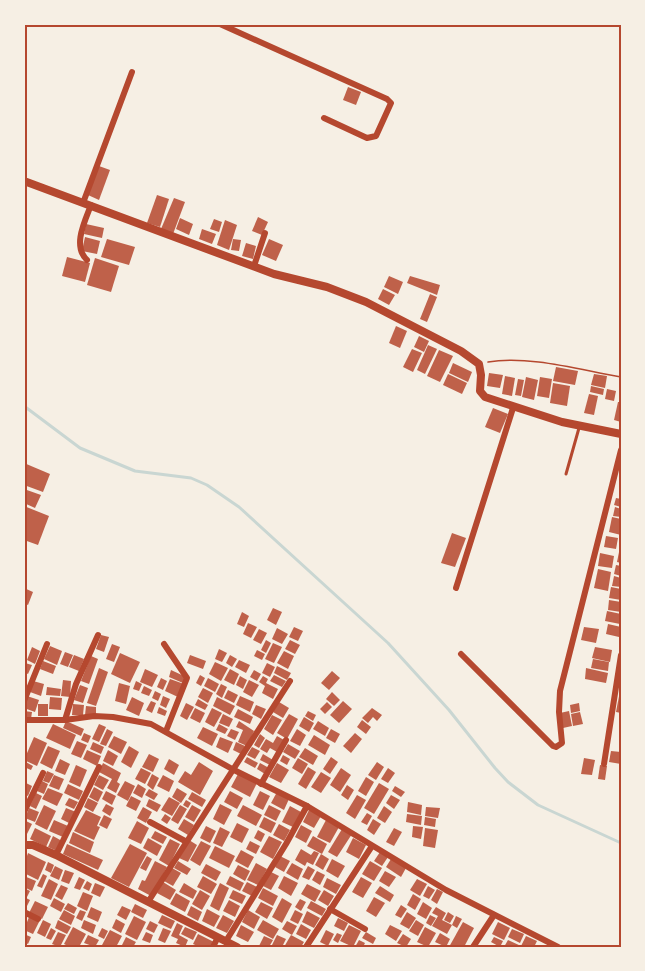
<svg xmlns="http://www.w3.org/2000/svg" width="645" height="971" font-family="Barlow,sans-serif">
	<rect width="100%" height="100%" fill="#f6efe4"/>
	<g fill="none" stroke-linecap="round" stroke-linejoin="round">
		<polyline stroke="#c9d6d2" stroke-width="3" points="24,406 80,448 135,471 191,478 207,485 239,507 388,643 449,710 495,768 508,782 538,805 621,843"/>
	</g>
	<g fill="#bf614a">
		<polygon points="348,87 361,92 356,105 343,100"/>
		<polygon points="99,166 110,170 99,200 88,195"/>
		<polygon points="157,195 169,199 160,227 147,223"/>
		<polygon points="174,198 185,202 173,234 161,229"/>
		<polygon points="258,217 268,222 262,235 252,231"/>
		<polygon points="180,218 193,224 189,235 176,229"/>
		<polygon points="214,219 222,222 219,232 210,229"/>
		<polygon points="225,220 237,225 229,250 217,245"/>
		<polygon points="86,224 104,228 102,238 84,234"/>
		<polygon points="202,229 216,234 212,244 199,239"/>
		<polygon points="85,237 100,241 97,254 82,251"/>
		<polygon points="107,239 135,247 129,265 101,257"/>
		<polygon points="233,239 241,240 239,251 231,250"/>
		<polygon points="269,239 283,245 276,261 262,255"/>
		<polygon points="246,243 256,246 253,259 242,256"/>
		<polygon points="67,257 90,263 85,282 62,276"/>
		<polygon points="95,258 119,266 111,292 87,285"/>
		<polygon points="389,276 403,282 398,294 384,287"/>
		<polygon points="410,276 440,285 437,295 407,283"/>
		<polygon points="383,289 395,295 389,305 378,299"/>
		<polygon points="430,294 437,297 427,322 420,319"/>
		<polygon points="396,326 407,331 400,348 389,343"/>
		<polygon points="419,336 429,341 424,352 414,347"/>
		<polygon points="428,345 437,349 425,374 417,370"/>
		<polygon points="412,349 422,353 413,372 403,367"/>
		<polygon points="439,350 453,356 440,382 427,376"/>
		<polygon points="453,363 472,372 468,382 449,373"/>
		<polygon points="556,367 578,371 575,385 553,381"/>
		<polygon points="489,373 503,375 500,388 487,386"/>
		<polygon points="448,374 467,383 462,394 443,385"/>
		<polygon points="594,374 607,376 605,388 591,385"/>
		<polygon points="505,376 515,378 512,396 502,394"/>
		<polygon points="526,377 538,380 534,400 522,397"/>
		<polygon points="540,377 552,379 549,398 537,396"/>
		<polygon points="518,379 524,380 521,396 515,395"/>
		<polygon points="553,383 570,386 567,406 550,403"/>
		<polygon points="591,386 604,389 603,395 590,392"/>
		<polygon points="607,389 616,391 614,401 605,399"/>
		<polygon points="589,394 598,396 594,415 584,413"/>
		<polygon points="618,402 621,402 621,422 614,420"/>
		<polygon points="493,408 508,414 500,433 485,427"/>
		<polygon points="24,463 50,474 43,492 24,485"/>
		<polygon points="24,489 41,495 35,508 24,503"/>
		<polygon points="616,498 621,499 621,507 614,505"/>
		<polygon points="24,506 49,516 38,545 24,540"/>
		<polygon points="615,507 621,509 621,517 613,516"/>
		<polygon points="612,517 621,519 621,535 609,532"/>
		<polygon points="452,533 466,538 455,567 441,563"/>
		<polygon points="606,536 618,538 616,549 604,547"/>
		<polygon points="619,552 621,552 621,563 617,562"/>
		<polygon points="600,553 614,556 612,568 598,566"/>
		<polygon points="616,565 621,566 621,576 614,574"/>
		<polygon points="598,569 611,572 608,591 594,588"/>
		<polygon points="614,576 621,578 621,587 612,586"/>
		<polygon points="611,587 621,589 621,600 609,598"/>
		<polygon points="24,588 33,592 28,605 24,603"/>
		<polygon points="609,600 621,602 621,612 608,610"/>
		<polygon points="273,608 282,612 276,625 267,620"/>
		<polygon points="607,611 621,614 620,624 605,621"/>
		<polygon points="242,612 249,616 244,627 237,624"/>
		<polygon points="248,623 257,627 251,638 243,634"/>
		<polygon points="608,624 621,627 619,637 606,634"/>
		<polygon points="294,627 303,631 298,641 289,637"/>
		<polygon points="584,627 599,629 596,643 581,640"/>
		<polygon points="277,628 288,634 282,644 272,639"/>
		<polygon points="259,629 267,633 261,644 253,640"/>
		<polygon points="101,635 109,637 104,652 96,649"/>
		<polygon points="266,640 271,643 266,653 261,650"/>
		<polygon points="290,640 300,645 295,654 285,649"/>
		<polygon points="273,643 282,647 274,663 265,659"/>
		<polygon points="112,644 120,647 114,662 106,659"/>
		<polygon points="50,646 62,651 57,665 44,659"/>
		<polygon points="32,647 40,651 35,664 27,660"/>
		<polygon points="595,647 612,650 610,662 592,658"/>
		<polygon points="219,649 227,653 222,662 215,659"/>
		<polygon points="257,650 265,654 262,660 254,656"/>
		<polygon points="284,651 294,656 288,669 277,663"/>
		<polygon points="65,652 73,655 68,667 60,664"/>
		<polygon points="120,653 140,662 130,683 111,674"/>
		<polygon points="74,655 84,659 79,671 69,667"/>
		<polygon points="190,655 206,661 203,669 187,663"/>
		<polygon points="230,655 237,659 232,667 226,663"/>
		<polygon points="91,656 98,659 89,684 81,681"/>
		<polygon points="593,659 609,662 608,671 591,668"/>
		<polygon points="239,660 250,665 246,673 235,667"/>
		<polygon points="43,661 56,666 53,674 40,669"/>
		<polygon points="215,662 228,668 221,681 209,674"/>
		<polygon points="25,663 32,665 28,674 24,672"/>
		<polygon points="267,663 275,667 270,677 262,673"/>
		<polygon points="277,666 291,673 287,680 274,673"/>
		<polygon points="99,668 108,672 96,706 87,703"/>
		<polygon points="586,668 608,673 606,683 585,679"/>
		<polygon points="145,669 158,675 152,687 140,682"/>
		<polygon points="230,669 239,674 234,685 224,680"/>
		<polygon points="171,670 186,677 183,683 169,677"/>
		<polygon points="254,670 261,674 257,681 250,677"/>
		<polygon points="332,671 340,678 329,690 321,683"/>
		<polygon points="200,675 205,678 201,686 196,683"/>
		<polygon points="274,675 286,681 282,687 270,681"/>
		<polygon points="240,676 247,680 243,689 236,685"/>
		<polygon points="263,676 268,679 266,683 278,689 273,699 262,693 265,686 259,682"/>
		<polygon points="161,678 167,681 163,690 157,687"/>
		<polygon points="208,678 219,684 215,692 204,686"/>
		<polygon points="170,679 184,684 178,697 165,691"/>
		<polygon points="63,680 71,681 70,697 61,696"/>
		<polygon points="249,680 259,685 252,697 243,692"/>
		<polygon points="33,681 44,684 41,696 30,692"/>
		<polygon points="136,681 142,684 139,691 133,689"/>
		<polygon points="119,683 130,686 126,704 115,701"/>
		<polygon points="221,684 227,687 222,698 216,694"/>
		<polygon points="80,685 88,688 83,703 74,700"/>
		<polygon points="144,686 152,690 149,696 141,693"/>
		<polygon points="47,687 61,689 60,696 46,695"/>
		<polygon points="203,688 213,693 208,703 198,697"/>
		<polygon points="228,690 238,695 234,703 224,698"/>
		<polygon points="155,691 161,694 158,701 152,698"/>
		<polygon points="620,691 621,692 621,713 616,712"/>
		<polygon points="332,692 340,700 334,706 326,699"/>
		<polygon points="27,696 39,700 35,712 24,708"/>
		<polygon points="163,696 170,699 166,708 160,705"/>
		<polygon points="240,696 254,702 250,712 236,705"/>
		<polygon points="50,697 62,698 61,710 49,709"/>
		<polygon points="132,697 144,703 139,716 126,710"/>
		<polygon points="217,697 235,706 230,715 213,706"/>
		<polygon points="198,699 208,705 205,710 195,705"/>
		<polygon points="151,701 156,703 152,713 146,710"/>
		<polygon points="343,701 352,709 339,723 330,715"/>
		<polygon points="279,702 289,708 283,718 273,712"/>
		<polygon points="327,702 332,707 325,714 320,709"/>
		<polygon points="186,703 194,707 187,720 180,716"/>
		<polygon points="579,703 580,711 571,713 570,705"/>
		<rect x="38" y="704" width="10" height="12"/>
		<polygon points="73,704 84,705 83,715 72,715"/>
		<polygon points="256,705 266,709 261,719 252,714"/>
		<polygon points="86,706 96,707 96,716 85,715"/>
		<polygon points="159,707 167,711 165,716 157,713"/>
		<polygon points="195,708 205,713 200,723 190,718"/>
		<polygon points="212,708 222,713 214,727 205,722"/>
		<polygon points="372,708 382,715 377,721 373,717 368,723 362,718"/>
		<polygon points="238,709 253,717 250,724 234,717"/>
		<polygon points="24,711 32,712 31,719 24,718"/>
		<polygon points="308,711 316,715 313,721 305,716"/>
		<polygon points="569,711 572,726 563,728 560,713"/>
		<polygon points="580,712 583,724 573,726 571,714"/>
		<polygon points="223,714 233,719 229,727 219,723"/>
		<polygon points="289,714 298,719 287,739 277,733"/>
		<polygon points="272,715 282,720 273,735 264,729"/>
		<polygon points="304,717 314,723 309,732 299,726"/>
		<polygon points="362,720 371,727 366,734 357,727"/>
		<polygon points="66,721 84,729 81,736 63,728"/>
		<polygon points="239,721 254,731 247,746 238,742 243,730 236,727"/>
		<polygon points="318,721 329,728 325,736 313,729"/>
		<polygon points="53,724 76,735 70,749 46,738"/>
		<polygon points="99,724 106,727 99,742 92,739"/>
		<polygon points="219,724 228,729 225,734 216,730"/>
		<polygon points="203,727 218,734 212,746 197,738"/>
		<polygon points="107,729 113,732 106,746 100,744"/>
		<polygon points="231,729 239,732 235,740 227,736"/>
		<polygon points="297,729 306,735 300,746 290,741"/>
		<polygon points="331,729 340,734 335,743 326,738"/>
		<polygon points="84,733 91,736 88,743 81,740"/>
		<polygon points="355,733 362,739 351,753 343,746"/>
		<polygon points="260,734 265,738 259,748 254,745"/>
		<polygon points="314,735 330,745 325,755 308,745"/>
		<polygon points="114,736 127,742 121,754 108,747"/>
		<polygon points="277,736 284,740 277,752 270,748 267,753 260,749 266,739 273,743"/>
		<polygon points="34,737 47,743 37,766 24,760"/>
		<polygon points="220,737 233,742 228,753 216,747"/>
		<polygon points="77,741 87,745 81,758 71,754"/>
		<polygon points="93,742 104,747 101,754 90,749"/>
		<polygon points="236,742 245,746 241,754 233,750"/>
		<polygon points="288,744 300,751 295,759 283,752"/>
		<polygon points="48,746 60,751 52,769 40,763"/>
		<polygon points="129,746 139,752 131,768 121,762"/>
		<polygon points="252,747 260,751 255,759 247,755"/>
		<polygon points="305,748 318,756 313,765 299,757"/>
		<polygon points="87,750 101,756 97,766 83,759"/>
		<polygon points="108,750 118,756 113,766 103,761"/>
		<polygon points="611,751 621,752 621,764 609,762"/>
		<polygon points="149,754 159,759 153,772 142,767"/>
		<polygon points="263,754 273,760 270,765 260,760"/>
		<polygon points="283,755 290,759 287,765 280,761"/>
		<polygon points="247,757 258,763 255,768 244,762"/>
		<polygon points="331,757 338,762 330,774 323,769"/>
		<polygon points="298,758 308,764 302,774 292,768"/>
		<polygon points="584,758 595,760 592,775 581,774"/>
		<polygon points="60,759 70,764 65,775 55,771"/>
		<polygon points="169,759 179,765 174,775 164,769"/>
		<polygon points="24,761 33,766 31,770 24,767"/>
		<polygon points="199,762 213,771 200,795 178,782 185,771 191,775"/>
		<polygon points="377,762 384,767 376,780 368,775"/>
		<polygon points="103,763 121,773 117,782 120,784 116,793 107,788 112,779 99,772"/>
		<polygon points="260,763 269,768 265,774 257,769"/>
		<polygon points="277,763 289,770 281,783 269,777"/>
		<polygon points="76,765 87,770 80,787 69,782"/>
		<polygon points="600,765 607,766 605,780 598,779"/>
		<polygon points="308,767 316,772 306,789 298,784"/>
		<polygon points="141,768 151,773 145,784 135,779"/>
		<polygon points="341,768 351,775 340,792 330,785"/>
		<polygon points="388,768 395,773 388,783 381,779"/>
		<polygon points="47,771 54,774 49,783 43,781"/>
		<polygon points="321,772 331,778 321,793 311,787"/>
		<polygon points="152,774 159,778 153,790 147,785"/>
		<polygon points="238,774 257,783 250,797 231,787"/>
		<polygon points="54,775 64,779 59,790 49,786"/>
		<polygon points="99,775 109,780 103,790 94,785"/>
		<polygon points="163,775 174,781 169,792 157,786"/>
		<polygon points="366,777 374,782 366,796 358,791"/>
		<polygon points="42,781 48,784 44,794 37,791"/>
		<polygon points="125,781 135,786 128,801 117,795"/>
		<polygon points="24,782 32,786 28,796 24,794"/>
		<polygon points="379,783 389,789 374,814 364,808"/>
		<polygon points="68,784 83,791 79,800 64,793"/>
		<polygon points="138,784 146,789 142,798 133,793"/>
		<polygon points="347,785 354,790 348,800 341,795"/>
		<polygon points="395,786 405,792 401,797 392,791"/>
		<polygon points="94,787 103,792 98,802 89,797"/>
		<polygon points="48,788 63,794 57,806 42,799"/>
		<polygon points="177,788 187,794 181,803 172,797"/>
		<polygon points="149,789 158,794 154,800 145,795"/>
		<polygon points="106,791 116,796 112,805 102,799"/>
		<polygon points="230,791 243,798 237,809 224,802"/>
		<polygon points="260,791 270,796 263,810 253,805"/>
		<polygon points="192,792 206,800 202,807 188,799"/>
		<polygon points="277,792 289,799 284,810 271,803"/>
		<polygon points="36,793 42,796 36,809 30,806"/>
		<polygon points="357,795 366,800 355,819 346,813"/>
		<polygon points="391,795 400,800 394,809 386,803"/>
		<polygon points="131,796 141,801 136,811 126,806"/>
		<polygon points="169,797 180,803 172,816 161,810"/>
		<polygon points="69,798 78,802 74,809 65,805"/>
		<polygon points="88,798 98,803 93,812 84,807"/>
		<polygon points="149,799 161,805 157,812 146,806"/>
		<polygon points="186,800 191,803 188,808 183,805"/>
		<polygon points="408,802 422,805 421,815 407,812"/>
		<polygon points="106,804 114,808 110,816 102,811"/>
		<polygon points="220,804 232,810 224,825 213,819"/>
		<polygon points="44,805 56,811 47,830 35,824"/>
		<polygon points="180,805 187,809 178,824 171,820"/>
		<polygon points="192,805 201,810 194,822 185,817"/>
		<polygon points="243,805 262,815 256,826 237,816"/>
		<polygon points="269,805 281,811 276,821 264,815"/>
		<polygon points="290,806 301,812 293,827 282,822"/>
		<polygon points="384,806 392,812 385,823 377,818"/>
		<polygon points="143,807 152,812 146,823 137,818"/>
		<polygon points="426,807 440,808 438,818 425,816"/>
		<polygon points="29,808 39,812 35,822 25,818"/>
		<polygon points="66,808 76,812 71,824 61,819"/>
		<polygon points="86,810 101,817 97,826 100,827 94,840 74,831"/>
		<polygon points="309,810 321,816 314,828 303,822"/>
		<polygon points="367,813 372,816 367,825 361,822"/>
		<polygon points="165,814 171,818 167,824 161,820"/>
		<polygon points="407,814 422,816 421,825 406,822"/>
		<polygon points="104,815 112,819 107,829 99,825"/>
		<polygon points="264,817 276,823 271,833 259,827"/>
		<polygon points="425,817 436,819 435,827 424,825"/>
		<polygon points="184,819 194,825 188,835 178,829"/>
		<polygon points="373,819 381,824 374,835 367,830"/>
		<polygon points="24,820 32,824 24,840"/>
		<polygon points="54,820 68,826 63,837 49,831"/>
		<polygon points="326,820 339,827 330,843 317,837"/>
		<polygon points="137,821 149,828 141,844 128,838"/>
		<polygon points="237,823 249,829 242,843 230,837"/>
		<polygon points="279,824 290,830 284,841 273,835"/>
		<polygon points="301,825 312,831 306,843 295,837"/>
		<polygon points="206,826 216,831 210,843 200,838"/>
		<polygon points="413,826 423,827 421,839 412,837"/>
		<polygon points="220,827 230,832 222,847 213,843"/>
		<polygon points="35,828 51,836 46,847 30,839"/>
		<polygon points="394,828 402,832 394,846 386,842"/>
		<polygon points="425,828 438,830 435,848 423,846"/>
		<polygon points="342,829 352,834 337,857 328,852"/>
		<polygon points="258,830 265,834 261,842 254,838"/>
		<polygon points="155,831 167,837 163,844 151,838"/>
		<polygon points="73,832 94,842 90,853 69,843"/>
		<polygon points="53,836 62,841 57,851 48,847"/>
		<polygon points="269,836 282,842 273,859 260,852"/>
		<polygon points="313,836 327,844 322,854 307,846"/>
		<polygon points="148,838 162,846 157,856 143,848"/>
		<polygon points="353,838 366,845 359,859 346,852"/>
		<polygon points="170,839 180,844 169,866 159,860"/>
		<polygon points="189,840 197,845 188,862 179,858"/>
		<polygon points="201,841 211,846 200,866 190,860"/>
		<polygon points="250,841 260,846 256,854 246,849"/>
		<polygon points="67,844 103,860 98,870 63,854"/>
		<polygon points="130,844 147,853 129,887 111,878"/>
		<polygon points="215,846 235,856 229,868 209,858"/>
		<polygon points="301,849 311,855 314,851 319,853 313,865 307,862 305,866 295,860"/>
		<polygon points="241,850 254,857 248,868 235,861"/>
		<polygon points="380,852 388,857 382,866 374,861"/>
		<polygon points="28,853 46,862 38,880 24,873 25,862"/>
		<polygon points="321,854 329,859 323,870 315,865"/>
		<polygon points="147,856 152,859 146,871 140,868"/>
		<polygon points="280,856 290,861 284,872 275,867"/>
		<polygon points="332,859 345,866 338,878 326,871"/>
		<polygon points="391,859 406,868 401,877 386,867"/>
		<polygon points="155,861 167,867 151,896 138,889 142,880 145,881"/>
		<polygon points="178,861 191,869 187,875 174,868"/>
		<polygon points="370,861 382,868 374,881 362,874"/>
		<polygon points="48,862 54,865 51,873 45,870"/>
		<polygon points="256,863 267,869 258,885 247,880"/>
		<polygon points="292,863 303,869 298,880 286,873"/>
		<polygon points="206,864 221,872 216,881 201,873"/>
		<polygon points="238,865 250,871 245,881 233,874"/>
		<polygon points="55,866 63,870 59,880 50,876"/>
		<polygon points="308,866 315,870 309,880 302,877"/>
		<polygon points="172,868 181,873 173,886 164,881"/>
		<polygon points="65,870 74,873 69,884 61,881"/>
		<polygon points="317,871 325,875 320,885 312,880"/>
		<polygon points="385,871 396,877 389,887 379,881"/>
		<polygon points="271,872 279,876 271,890 263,886"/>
		<polygon points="43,874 47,876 42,888 37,886"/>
		<polygon points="24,876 36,881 32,891 24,887"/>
		<polygon points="203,876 217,884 211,894 197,887"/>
		<polygon points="230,876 244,883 240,891 226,884"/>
		<polygon points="284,876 298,883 291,896 278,888"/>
		<polygon points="79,877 85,880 80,890 74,888"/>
		<polygon points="361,877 372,883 363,898 352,892"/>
		<polygon points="327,878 341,885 336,894 323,887"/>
		<polygon points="49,879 58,884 51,900 41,896"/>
		<polygon points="417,879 427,884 420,896 410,890"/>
		<polygon points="87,881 92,884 89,891 83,888"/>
		<polygon points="163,882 176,890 170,900 157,893"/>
		<polygon points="247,882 257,887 252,896 242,891"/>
		<polygon points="95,883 105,887 100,897 91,893"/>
		<polygon points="184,883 197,891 193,899 179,892"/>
		<polygon points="220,883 229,888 219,911 210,906"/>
		<polygon points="307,884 321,891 315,902 301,894"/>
		<polygon points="61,885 68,888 62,900 55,896"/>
		<polygon points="380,886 394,895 390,902 375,893"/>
		<polygon points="428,886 435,890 429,899 423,896"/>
		<polygon points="24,888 30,891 27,897 24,896"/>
		<polygon points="263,888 278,896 273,906 258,898"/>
		<polygon points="437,889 443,892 437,904 431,900"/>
		<polygon points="200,890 210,896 202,910 192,904"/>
		<polygon points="233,890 246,896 242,904 229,898"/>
		<polygon points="324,890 334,896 328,906 318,900"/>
		<polygon points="83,892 93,896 87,911 77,906"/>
		<polygon points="176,893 190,901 185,912 170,904"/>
		<polygon points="413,894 421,899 415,910 407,905"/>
		<polygon points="24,897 30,900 26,908 24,907"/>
		<polygon points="374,897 385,903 376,917 366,911"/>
		<polygon points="54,898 65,904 61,912 50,906"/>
		<polygon points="282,898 292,904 282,923 272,917"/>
		<polygon points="300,899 306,902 301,911 295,907"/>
		<polygon points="229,900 240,906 235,917 223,911"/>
		<polygon points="35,901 48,907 42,919 29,913"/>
		<polygon points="311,901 326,909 322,916 307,908"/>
		<polygon points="261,902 273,908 267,919 255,912"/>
		<polygon points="423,902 432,908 426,919 417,914"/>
		<polygon points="68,903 77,908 74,914 64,909"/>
		<polygon points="135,904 147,910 143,918 131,912"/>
		<polygon points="401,905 407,909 401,918 395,915"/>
		<polygon points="122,906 131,910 126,920 117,915"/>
		<polygon points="191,906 202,912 198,921 187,915"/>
		<polygon points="91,907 102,912 98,922 87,917"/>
		<polygon points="436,907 446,913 442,920 452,925 447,934 432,926 438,916 432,913"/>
		<polygon points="207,909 220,916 214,927 202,921"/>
		<polygon points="64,910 75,916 71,925 59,919"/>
		<polygon points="80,910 86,912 82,921 76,918"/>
		<polygon points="248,910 260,917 254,929 242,922"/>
		<polygon points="295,910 303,914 298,924 290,920"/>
		<polygon points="307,911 320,918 314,928 302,922"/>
		<polygon points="407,912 416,918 409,929 400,924"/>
		<polygon points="448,912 454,916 450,923 444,920"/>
		<polygon points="162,915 175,921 171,929 158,923"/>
		<polygon points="223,915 234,921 227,933 216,928"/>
		<polygon points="430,915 436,918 431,926 426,923"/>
		<polygon points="134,916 146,922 137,940 125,934"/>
		<polygon points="456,916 462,919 457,928 452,925"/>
		<polygon points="29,917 39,922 33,934 24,930"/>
		<polygon points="338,918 348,923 344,931 334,926"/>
		<polygon points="116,919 125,924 121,933 112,928"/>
		<polygon points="43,920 51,924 45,937 37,933"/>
		<polygon points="58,920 71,927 67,934 55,928"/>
		<polygon points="84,920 96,925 93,934 81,928"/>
		<polygon points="263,920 279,929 273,939 257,930"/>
		<polygon points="416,920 424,925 418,936 409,931"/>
		<polygon points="150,921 158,925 154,933 146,929"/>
		<polygon points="287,921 297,926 292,935 282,929"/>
		<polygon points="463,922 474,928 464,947 449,947"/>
		<polygon points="498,922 510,928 504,940 492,934"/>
		<polygon points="177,923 183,926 179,935 188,940 185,947 176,943 178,939 171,936"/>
		<polygon points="301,924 311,930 306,939 296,934"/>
		<polygon points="241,925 254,932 248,942 236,936"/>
		<polygon points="349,925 361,931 353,947 340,941"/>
		<polygon points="390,925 402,931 396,941 385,934"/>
		<polygon points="73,927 86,934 79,947 70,947 64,944"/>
		<polygon points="185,927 197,932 193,940 181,934"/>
		<polygon points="425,927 436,933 428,947 417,942"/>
		<polygon points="51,928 56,931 51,940 46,938"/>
		<polygon points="102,928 108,931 104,939 98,936"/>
		<polygon points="163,928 171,931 165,943 158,940"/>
		<polygon points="512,929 524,934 520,943 508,937"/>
		<polygon points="110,930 122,936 116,947 102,945"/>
		<polygon points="326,930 334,934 328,946 320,942"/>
		<polygon points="58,932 66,935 60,947 52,944"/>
		<polygon points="146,932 153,935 150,943 142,940"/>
		<polygon points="366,932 376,938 373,944 362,938"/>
		<polygon points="337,933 342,935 338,943 333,940"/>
		<polygon points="440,933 450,939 446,947 435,942"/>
		<polygon points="24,934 31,937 28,944 24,942"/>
		<polygon points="198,934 214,942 212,947 200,947 193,944"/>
		<polygon points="403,934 411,939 406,947 397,943"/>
		<polygon points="88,935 99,940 95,947 84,943"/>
		<polygon points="277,935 286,939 282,947 271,947"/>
		<polygon points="291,935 304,942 301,947 284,947"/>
		<polygon points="264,936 273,940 269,947 259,946"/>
		<polygon points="526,936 537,941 534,947 504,947 508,940 521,946"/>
		<polygon points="126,937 136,942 133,947 121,947"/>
		<polygon points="494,937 503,941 500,947 491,942"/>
		<polygon points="359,940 365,943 363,947 355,947"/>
	</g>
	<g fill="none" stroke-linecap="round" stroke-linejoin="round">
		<path stroke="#b5482f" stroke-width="1.5" d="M488,362c41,-7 92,8 133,15"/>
		<polyline stroke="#b5482f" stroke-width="3" points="566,474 579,428"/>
		<g stroke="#b5482f" stroke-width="6">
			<polyline points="220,24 387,99 391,103 376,136 367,138 324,118"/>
			<polyline points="83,203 132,72"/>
			<path d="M87,260c-15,-14 -2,-39 4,-55"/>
			<polyline points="254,266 265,233"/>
			<polyline points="456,588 513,408"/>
			<polyline points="164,644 187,678 166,731"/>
			<polyline points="461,654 553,746 556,747 562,743 559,712 560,691 621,450"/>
			<polyline points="24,701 47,644"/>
			<polyline points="24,720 65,720 94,716 113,717 151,724 234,770 307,806 446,890 558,947"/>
			<polyline points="65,720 76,684 98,635"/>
			<polyline points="604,764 621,655"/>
			<polyline points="261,784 286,740"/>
			<polyline points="24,812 43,773"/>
			<polyline points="150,822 185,841"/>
			<polyline points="56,855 99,767"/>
			<path d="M148,902c47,-74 95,-147 142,-221"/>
			<polyline points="330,909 365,929"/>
			<polyline points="24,912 38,919"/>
			<polyline points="226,941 286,844 307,806"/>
			<polyline points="213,947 218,937"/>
			<polyline points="306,947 372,846"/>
			<polyline points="473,947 494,915"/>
		</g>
		<g stroke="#b5482f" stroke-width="8">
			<polyline points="24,181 274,274 327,287 366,302 461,351 479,364 481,375 480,391 485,397 562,422 621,434"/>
			<polyline points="24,845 33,845 56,855 237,947"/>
		</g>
	</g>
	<rect width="645" height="971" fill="none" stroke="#f6efe4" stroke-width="51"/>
	<rect x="26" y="26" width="594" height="920" fill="none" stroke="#b5482f" stroke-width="2"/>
</svg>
